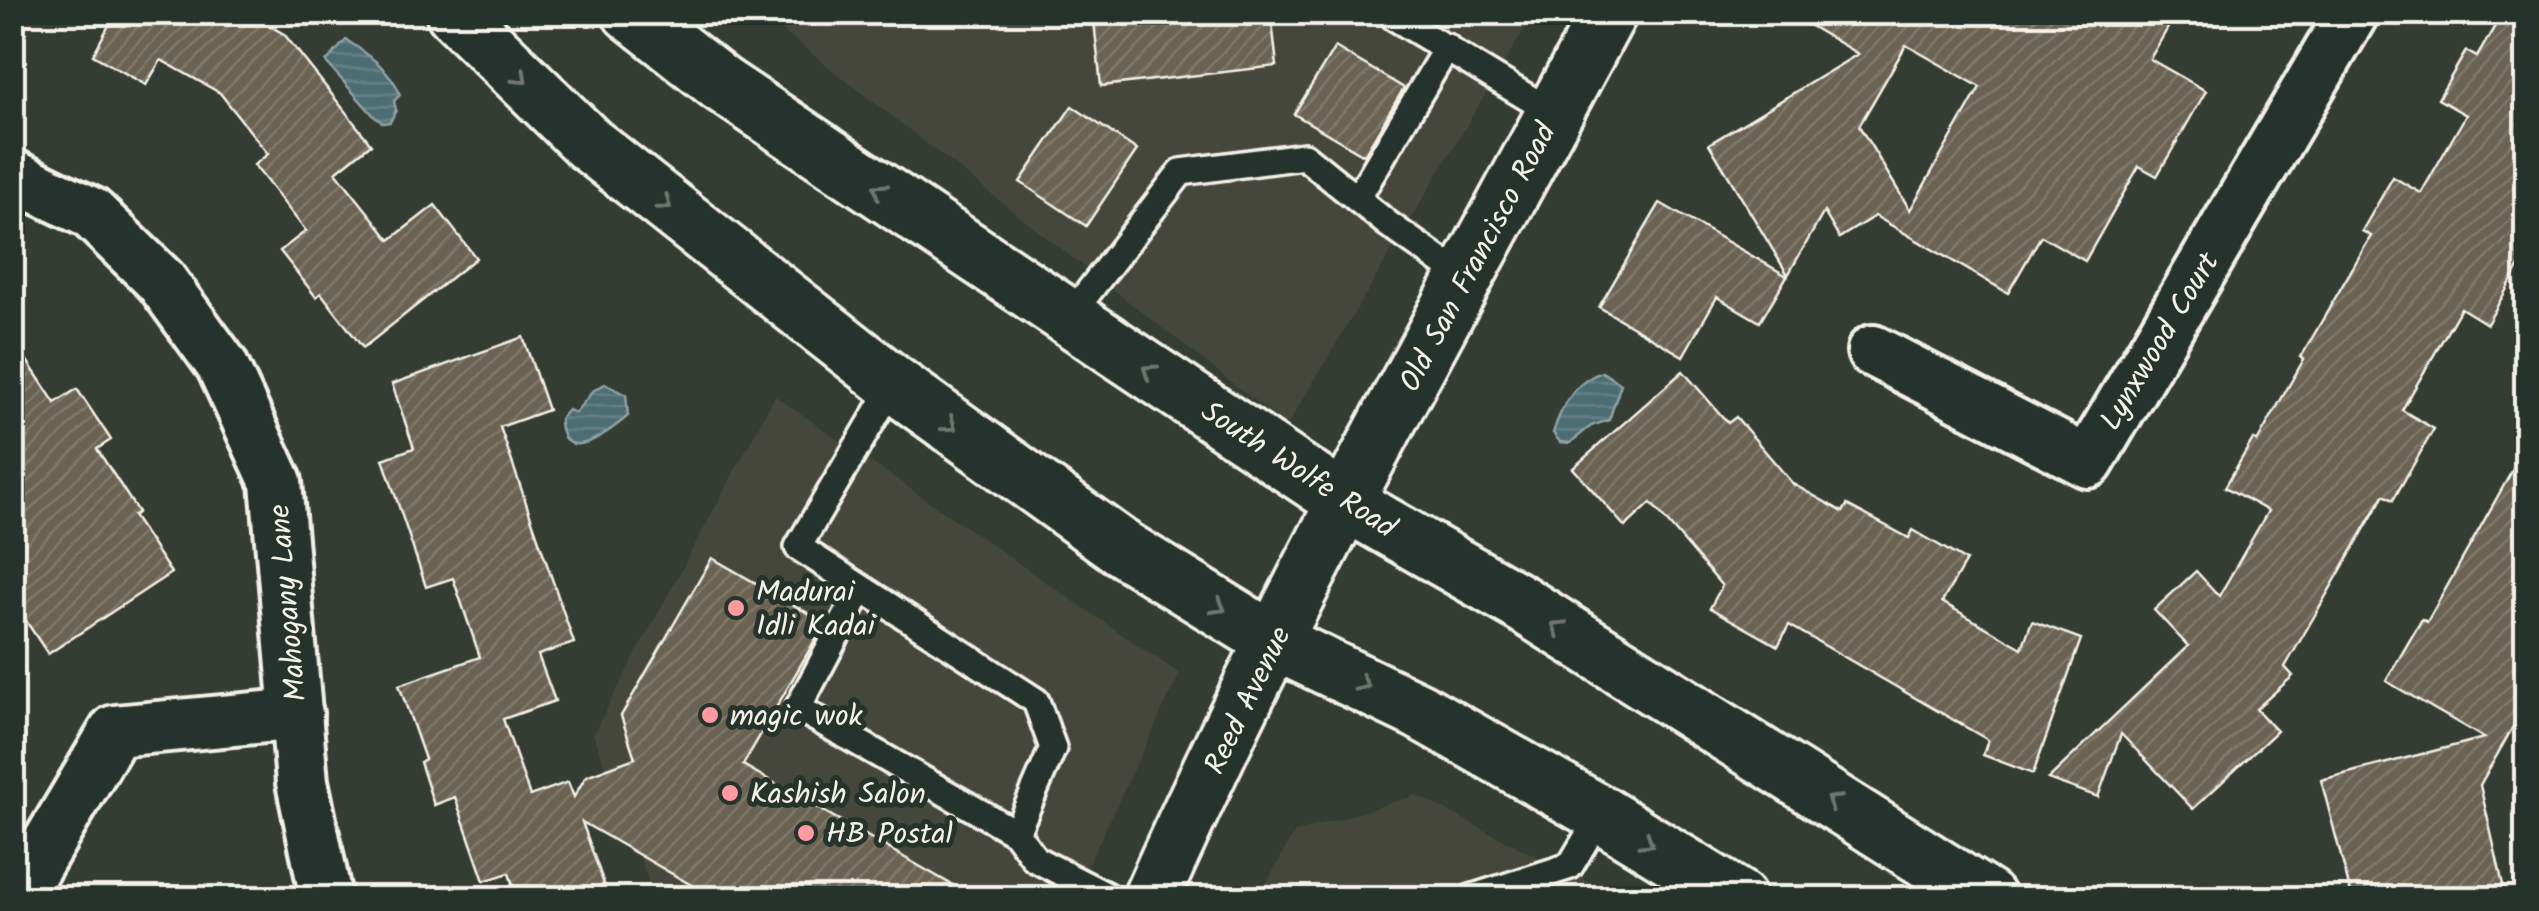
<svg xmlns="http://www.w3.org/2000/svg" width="2539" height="911" font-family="Kalam,sans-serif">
	<defs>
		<pattern id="water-rules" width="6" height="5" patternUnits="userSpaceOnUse" patternTransform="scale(2.5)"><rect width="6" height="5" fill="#4d6d74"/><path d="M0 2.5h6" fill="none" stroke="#678288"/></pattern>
		<pattern id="building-hatch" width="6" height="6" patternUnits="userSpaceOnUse" patternTransform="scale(2.5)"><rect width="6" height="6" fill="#6a6252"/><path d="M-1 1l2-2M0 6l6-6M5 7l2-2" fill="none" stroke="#80796b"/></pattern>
	</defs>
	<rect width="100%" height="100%" fill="#343c34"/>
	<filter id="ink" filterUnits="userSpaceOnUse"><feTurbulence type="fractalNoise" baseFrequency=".01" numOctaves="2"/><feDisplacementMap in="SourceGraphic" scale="20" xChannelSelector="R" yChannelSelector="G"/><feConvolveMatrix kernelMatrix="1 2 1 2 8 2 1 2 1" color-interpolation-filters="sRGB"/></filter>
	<g filter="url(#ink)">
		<g fill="#44473d">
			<polygon points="760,13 1534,13 1287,426"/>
			<polygon points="775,396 1180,674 1072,898 663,898 653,893 593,734"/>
			<polygon points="1416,795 1619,898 1258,898 1294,833"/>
		</g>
		<g fill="url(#water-rules)" stroke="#90a2a2" stroke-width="2.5">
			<path d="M346,40c20,12 48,33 54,55l-6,6 2,9 -6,12 -7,1 -8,-6 -49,-55z"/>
			<path d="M1602,372l19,12 -12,36 -18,6 -21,17 -10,-1 -7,-9c8,-26 22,-52 49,-61z"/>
			<path d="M605,384l21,11 2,21c-19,16 -67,53 -68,3l8,-9 7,3 18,-22z"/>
		</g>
		<g fill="url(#building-hatch)" stroke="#f4f1e8" stroke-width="2.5" fill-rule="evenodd">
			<polygon points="116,12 245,12 284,34 371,144 336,172 390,240 435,205 476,258 363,348 321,293 316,297 280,251 306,231 254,165 268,154 220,93 161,60 146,85 93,55"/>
			<polygon points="1093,12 1271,12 1277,66 1101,86"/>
			<path d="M1787,12h390l-27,47 56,32 -49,85 -18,-10 -54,95 -44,-25 -33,57 -133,-77 -36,22 -15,-26 -36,63 -79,-131 149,-90zM1906,45l74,42 -70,123 -51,-84z"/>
			<polygon points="2503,12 2526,12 2526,255 2487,324 2461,308 2402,410 2434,429 2393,500 2384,495 2285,667 2293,676 2256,709 2277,731 2193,809 2121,734 2098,797 2048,779 2188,646 2154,610 2196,571 2219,596 2268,511 2225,487 2253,439 2257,442 2304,359 2301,357 2371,236 2362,231 2393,177 2421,193 2466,115 2438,99 2466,51 2477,57"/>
			<polygon points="1335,47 1404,88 1364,155 1294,114"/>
			<polygon points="1072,106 1137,150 1086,226 1020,182"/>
			<polygon points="1660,203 1787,276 1760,322 1717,297 1683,356 1599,307"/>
			<polygon points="523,337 548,410 500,427 574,643 538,655 555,701 503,719 530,796 568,782 574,797 586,776 635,758 621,716 712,558 825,623 743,765 975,898 714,898 582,822 609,898 517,898 509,873 484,881 455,797 434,805 420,762 425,759 399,685 480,657 453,578 426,587 383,459 414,448 392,384"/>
			<polygon points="12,338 55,403 77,389 111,440 97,449 138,512 133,516 171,573 48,654 12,600"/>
			<polygon points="1683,371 1728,423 1736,417 1793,484 1843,512 1847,505 1909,538 1913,530 1966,561 1942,602 2022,648 2032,621 2081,639 2033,774 1983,755 1988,740 1789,625 1778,646 1710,608 1722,586 1651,503 1625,527 1573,468"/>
			<polygon points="2526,446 2526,704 2480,785 2506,898 2352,898 2321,780 2484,738 2386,681 2422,619 2427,622"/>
		</g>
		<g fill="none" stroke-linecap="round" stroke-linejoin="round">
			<defs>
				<g id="lane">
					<polyline points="1394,17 1555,114"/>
					<polyline points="1357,199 1447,47"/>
					<polyline points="1069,317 1181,172 1304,156 1388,224 1466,279"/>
					<polyline points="894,384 798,547 1036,701 1053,748 1016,833 1035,859 1111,898"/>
					<polyline points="861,589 798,708 1016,833"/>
					<polyline points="1471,898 1570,866 1601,814"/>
				</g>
				<g id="street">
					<polyline points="12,175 91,213 161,281 222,365 276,482 302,782 326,898"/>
					<polyline points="1873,351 2088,462 2353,12"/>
					<polyline points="16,898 115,731 297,714"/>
				</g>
				<g id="secondary">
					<polyline points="454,12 589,144 894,384 1119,546 1275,642 1419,711 1601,814 1738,898"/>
					<polyline points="630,12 721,84 1346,503 1519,602 1987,898"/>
					<path d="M1151,898c135,-303 301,-593 458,-886"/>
				</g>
			</defs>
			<use href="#lane" stroke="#f4f1e8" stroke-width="32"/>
			<use href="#street" stroke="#f4f1e8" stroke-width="58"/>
			<use href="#secondary" stroke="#f4f1e8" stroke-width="62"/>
			<use href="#lane" stroke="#26332d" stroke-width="25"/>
			<use href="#street" stroke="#26332d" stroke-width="50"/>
			<use href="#secondary" stroke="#26332d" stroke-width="55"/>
		</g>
		<defs><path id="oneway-chevron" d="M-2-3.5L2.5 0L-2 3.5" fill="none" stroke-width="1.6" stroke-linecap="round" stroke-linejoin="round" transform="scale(2.5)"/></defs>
		<g stroke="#6e766e">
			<use href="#oneway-chevron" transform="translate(521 78) rotate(44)"/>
			<use href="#oneway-chevron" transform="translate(879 190) rotate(-146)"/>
			<use href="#oneway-chevron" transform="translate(665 204) rotate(38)"/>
			<use href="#oneway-chevron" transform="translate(1149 371) rotate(-146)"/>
			<use href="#oneway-chevron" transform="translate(950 425) rotate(36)"/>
			<use href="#oneway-chevron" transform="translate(1219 607) rotate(31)"/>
			<use href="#oneway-chevron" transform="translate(1558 627) rotate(-148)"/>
			<use href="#oneway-chevron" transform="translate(1363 684) rotate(26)"/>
			<use href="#oneway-chevron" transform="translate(1833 801) rotate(-148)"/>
			<use href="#oneway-chevron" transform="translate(1647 842) rotate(32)"/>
		</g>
	</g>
	<g fill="#ff9aa2" stroke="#26332d" stroke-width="4">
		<circle cx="736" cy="608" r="10"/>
		<circle cx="710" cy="715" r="10"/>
		<circle cx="730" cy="793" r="10"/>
		<circle cx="806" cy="833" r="10"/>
	</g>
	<g text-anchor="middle" stroke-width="10" stroke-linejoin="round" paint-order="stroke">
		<g font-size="30" fill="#f4f1e8" stroke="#26332d">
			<text transform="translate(1477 257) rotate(-62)" y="10">Old San Francisco Road</text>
			<text transform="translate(2159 341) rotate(-59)" y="10">Lynxwood Court</text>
			<text transform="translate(1299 469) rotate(33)" y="10">South Wolfe Road</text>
			<text transform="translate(287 603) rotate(-95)" y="10">Mahogany Lane</text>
			<text transform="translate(1247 700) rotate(-64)" y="10">Reed Avenue</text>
		</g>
		<g font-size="30" fill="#f4f1e8" stroke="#26332d" text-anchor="start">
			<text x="756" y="601">Madurai<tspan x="756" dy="34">Idli Kadai</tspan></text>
			<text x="730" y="725">magic wok</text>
			<text x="750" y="803">Kashish Salon</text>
			<text x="826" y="843">HB Postal</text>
		</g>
	</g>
	<rect width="2539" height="911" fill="none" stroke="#26332d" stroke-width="50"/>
	<rect x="25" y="25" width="2489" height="861" fill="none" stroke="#f4f1e8" stroke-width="4" filter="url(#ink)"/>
</svg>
